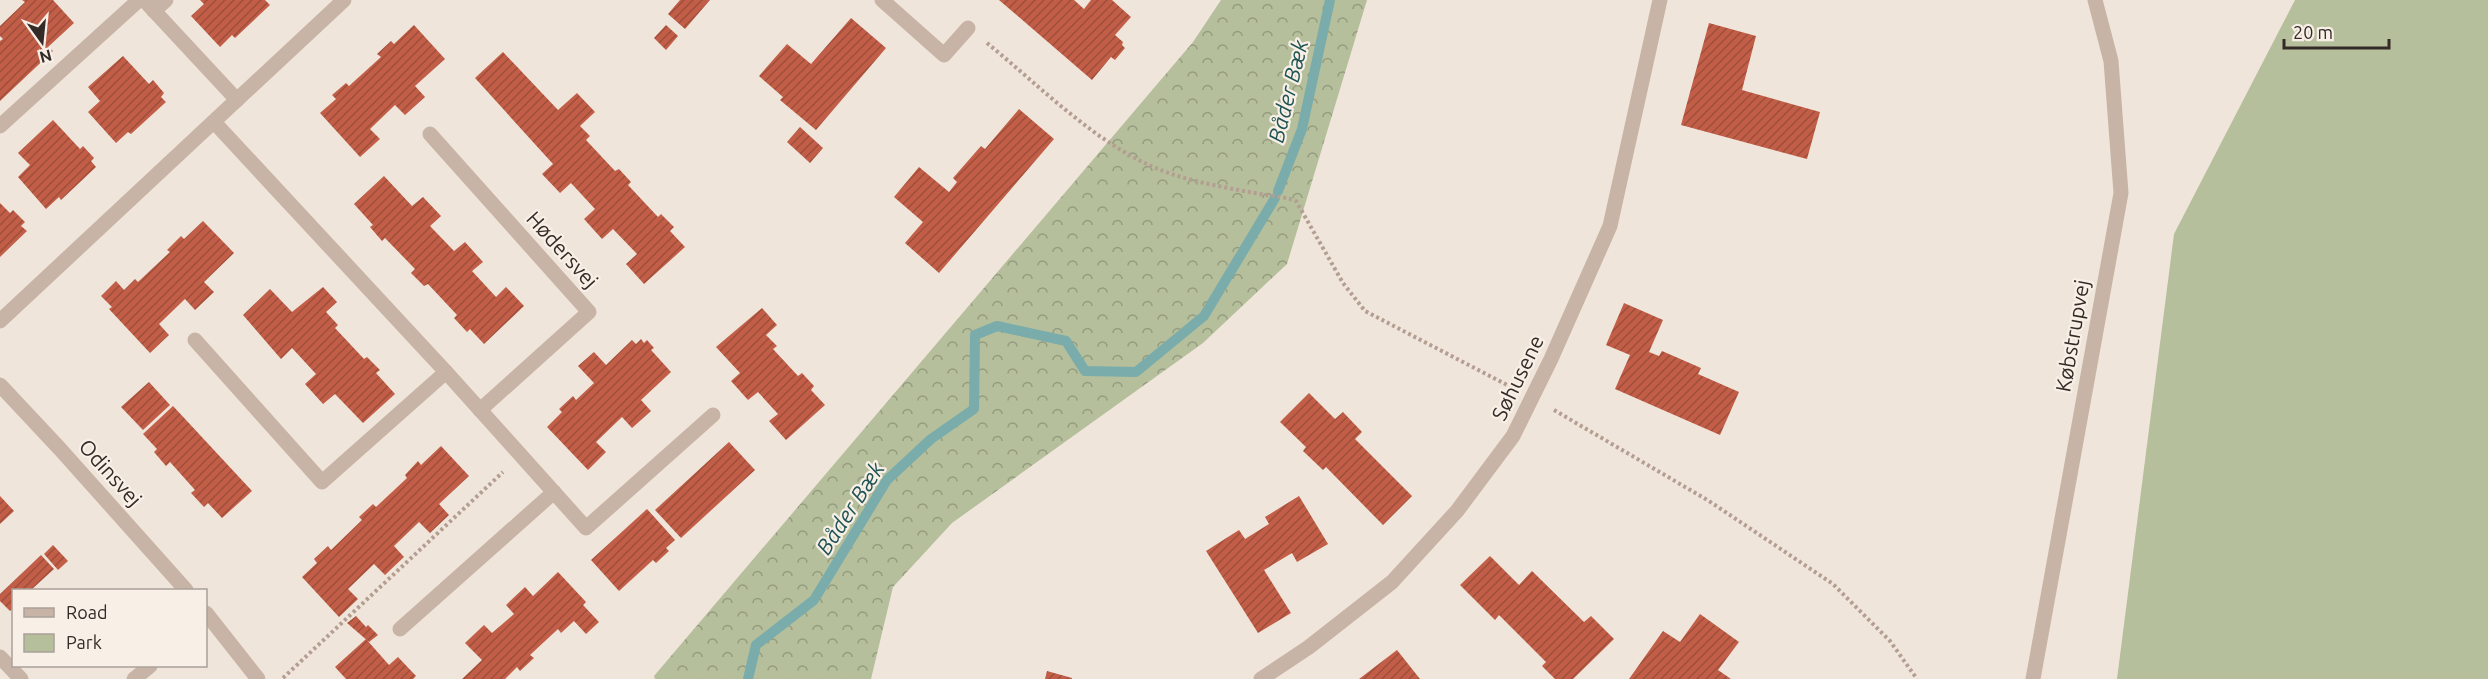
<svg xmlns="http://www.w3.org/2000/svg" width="2488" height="679" font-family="Ubuntu,sans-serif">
	<defs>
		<pattern id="forest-crowns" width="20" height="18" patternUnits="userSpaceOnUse" patternTransform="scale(1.5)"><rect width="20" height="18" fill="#b5bf9b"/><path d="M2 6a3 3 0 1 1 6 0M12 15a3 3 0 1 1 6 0" fill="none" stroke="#949b7e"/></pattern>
		<pattern id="building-hatch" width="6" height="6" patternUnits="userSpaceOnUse" patternTransform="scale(1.5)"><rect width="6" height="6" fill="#c25e47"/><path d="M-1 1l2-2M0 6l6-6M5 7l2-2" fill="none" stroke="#9e4e3b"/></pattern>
	</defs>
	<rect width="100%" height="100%" fill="#f0e5da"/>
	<polygon fill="#b5bf9b" points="2295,0 2488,0 2488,679 2117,679 2174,234"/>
	<polygon fill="url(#forest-crowns)" points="1221,0 1367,0 1287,264 1203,343 952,523 893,587 871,679 655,679 654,676 1193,42"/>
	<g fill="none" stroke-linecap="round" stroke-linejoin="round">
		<g stroke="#7aacac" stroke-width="10">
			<polyline points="1278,191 1302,129 1330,0"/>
			<polyline points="748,679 756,645 814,600 887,480 931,439 974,409 975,335 997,326 1066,341 1085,371 1136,372 1204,316 1275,198"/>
		</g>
	</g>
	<g fill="url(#building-hatch)">
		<polygon points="22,0 53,0 74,23 48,47 53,51 0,101 0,41 3,39 0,36 0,26 25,2"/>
		<polygon points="200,0 265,0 270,5 235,38 232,35 220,47 191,16 204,4"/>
		<polygon points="680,0 710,0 685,29 668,14"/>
		<polygon points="999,0 1074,0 1084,9 1091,0 1112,0 1131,17 1115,35 1123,42 1122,45 1125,48 1115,60 1111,57 1092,80"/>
		<polygon points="851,18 886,48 816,130 780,100 783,97 759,76 787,44 811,64"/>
		<polygon points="1709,23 1756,36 1742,90 1820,112 1807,159 1681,125"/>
		<polygon points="414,25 445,59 415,86 425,97 405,115 395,105 370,129 380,139 360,157 320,113 336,99 332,95 346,83 349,86 381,57 377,54 391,41 394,44"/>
		<polygon points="666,25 678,36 666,50 654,38"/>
		<polygon points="503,52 558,110 577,93 595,112 580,126 590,136 586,140 615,171 619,169 631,182 628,185 658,217 661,214 674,227 670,231 685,247 644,284 626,264 637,254 613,229 602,239 584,219 595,209 571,183 560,193 542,174 553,164 475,78"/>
		<polygon points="123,56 149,84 153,80 164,93 161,97 166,102 131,134 128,132 116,143 88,112 100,101 88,87"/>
		<polygon points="1019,109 1054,139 939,273 905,243 923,222 894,197 919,167 949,192 957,182 953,178 981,146 985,149"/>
		<polygon points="53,120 80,149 83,146 94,158 91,161 96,167 61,200 59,197 46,209 18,177 30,165 18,153"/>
		<polygon points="800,127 823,148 810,163 787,142"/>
		<polygon points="384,176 412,206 423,197 441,216 430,226 454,251 465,242 483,262 472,271 496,297 506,287 524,306 484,344 470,329 467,332 454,318 457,315 428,284 424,286 411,273 415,269 385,238 382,241 370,227 373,225 354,204"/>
		<polygon points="0,203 10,213 13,210 25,222 21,226 27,231 0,257"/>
		<polygon points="203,221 234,253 204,282 214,292 195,310 185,299 159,324 169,335 150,353 109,309 112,307 101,296 116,281 124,290 135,279 138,282 170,252 167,250 181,236 184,239"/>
		<polygon points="323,287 337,302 326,312 338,325 335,328 364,359 367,357 380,370 376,373 395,394 363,423 335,394 323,404 305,384 316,374 292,348 281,359 243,315 270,289 292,312"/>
		<polygon points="1624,303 1663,320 1649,352 1659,356 1662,351 1701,368 1698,374 1739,392 1720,435 1615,389 1630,355 1606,345"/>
		<polygon points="762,308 777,325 766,335 777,346 773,349 798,376 802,373 814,386 811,390 825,405 786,440 769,421 778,414 758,392 748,400 731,381 740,373 716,347"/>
		<polygon points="641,339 644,343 647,340 654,348 651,350 671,372 641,400 651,411 632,428 622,417 596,442 606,452 588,470 547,427 562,412 559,409 573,396 576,400 594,383 578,366 594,352 606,365 632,340 636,344"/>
		<polygon points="149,382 170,405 143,430 121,407"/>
		<polygon points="1309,393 1335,419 1343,412 1362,432 1355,439 1412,496 1383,525 1326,467 1323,470 1303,451 1306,447 1280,422"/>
		<polygon points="173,406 252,491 222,518 208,503 204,507 191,493 195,490 170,462 166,466 154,452 157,449 143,434"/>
		<polygon points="729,442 755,470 681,538 655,510"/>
		<polygon points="441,446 469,476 439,504 449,515 430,533 419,522 394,546 404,557 385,575 374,564 348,589 358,599 339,617 302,577 317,563 314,559 328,546 331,550 362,520 359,517 373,504 376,507 407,478 405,475 418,461 421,465"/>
		<polygon points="0,496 14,511 0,524"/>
		<polygon points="1299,496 1328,544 1297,562 1292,553 1264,570 1291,613 1258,633 1206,551 1239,530 1245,539 1269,524 1265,517"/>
		<polygon points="647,509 675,540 666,548 669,551 656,563 653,560 619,591 591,560"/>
		<polygon points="53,545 68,561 58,570 44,554"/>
		<polygon points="41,555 54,569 31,590 14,590 14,607 10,611 0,601 0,594"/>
		<polygon points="1490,556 1519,585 1532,571 1584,622 1591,616 1614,639 1573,679 1555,679 1542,666 1546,662 1499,615 1495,620 1460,585"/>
		<polygon points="558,572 586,602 583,605 599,622 586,634 574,621 561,633 558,629 530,655 534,658 520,671 517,667 505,679 462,679 482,660 465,643 484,625 492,633 514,614 506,605 525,587 533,596"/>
		<polygon points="1700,614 1739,642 1718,670 1731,679 1629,679 1663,631 1680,642"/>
		<polygon points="356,616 366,627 368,625 378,635 369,642 347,623"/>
		<polygon points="366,639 389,665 398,657 416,676 413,679 346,679 335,667"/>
		<polygon points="1397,650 1420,679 1359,679"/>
		<polygon points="1047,671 1072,678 1072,679 1045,679"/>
	</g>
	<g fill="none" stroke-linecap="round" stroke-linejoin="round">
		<g stroke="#b49e91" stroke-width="4" stroke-dasharray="3 3" stroke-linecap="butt">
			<path d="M987,43c54,44 114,106 179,129 30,11 63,16 94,22 13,3 23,2 36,7l47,82 22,28 146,76"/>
			<polyline points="1554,410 1709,501 1833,584 1890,641 1917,679"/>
			<polyline points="283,678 503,472"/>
		</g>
		<g stroke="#c8b4a6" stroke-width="15">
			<polyline points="144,0 237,100"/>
			<polyline points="882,0 944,55 968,28"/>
			<polyline points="154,11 166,0"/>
			<polyline points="214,122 446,372 586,528 713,415"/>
			<polyline points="0,126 139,0"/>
			<polyline points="430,134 589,312 480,410"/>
			<polyline points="0,321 344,0"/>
			<polyline points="195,340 322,482 446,372"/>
			<polyline points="0,385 60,449 186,590"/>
			<polyline points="206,613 258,679"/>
			<polyline points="400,629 554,492"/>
			<polyline points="0,657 21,679"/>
			<polyline points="134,679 150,666"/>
			<polyline points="1261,679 1309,647 1392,582 1457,511 1513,436 1551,359 1610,226 1660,0"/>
			<polyline points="2033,679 2121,193 2111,61 2095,0"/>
		</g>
	</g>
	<g text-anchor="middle" stroke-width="4.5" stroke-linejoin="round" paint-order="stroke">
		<g font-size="21" fill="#342a27" stroke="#f8efe6">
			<text transform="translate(562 250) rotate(48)" y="7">Hødersvej</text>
			<text transform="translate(2073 336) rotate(-80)" y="7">Købstrupvej</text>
			<text transform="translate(1518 378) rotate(-64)" y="7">Søhusene</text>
			<text transform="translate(110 473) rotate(48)" y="7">Odinsvej</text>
		</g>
		<g font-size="22" font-style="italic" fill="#1e5454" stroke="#f8efe6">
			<text transform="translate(1288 91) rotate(-76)" y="8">Båder Bæk</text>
			<text transform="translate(850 508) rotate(-57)" y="8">Båder Bæk</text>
		</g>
	</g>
	<rect x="12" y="589" width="195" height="78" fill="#f8efe6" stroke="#aaa09a" stroke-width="1.5"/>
	<rect x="24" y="608" width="30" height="9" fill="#c8b4a6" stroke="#aaa09a" stroke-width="1.5"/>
	<text x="66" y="619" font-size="18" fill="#342a27">Road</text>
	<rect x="24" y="634" width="30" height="18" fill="#b5bf9b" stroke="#aaa09a" stroke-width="1.5"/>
	<text x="66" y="649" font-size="18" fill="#342a27">Park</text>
	<g transform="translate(42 42) rotate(165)" stroke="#f8efe6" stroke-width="4.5" paint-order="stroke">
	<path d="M0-4.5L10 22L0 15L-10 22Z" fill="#342a27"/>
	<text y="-9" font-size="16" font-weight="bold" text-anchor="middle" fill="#342a27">N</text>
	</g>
	<path d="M2284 39v9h105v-9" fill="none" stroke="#342a27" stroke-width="3"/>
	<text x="2293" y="39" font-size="18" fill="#342a27" stroke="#f8efe6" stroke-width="4.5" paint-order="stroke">20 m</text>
</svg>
